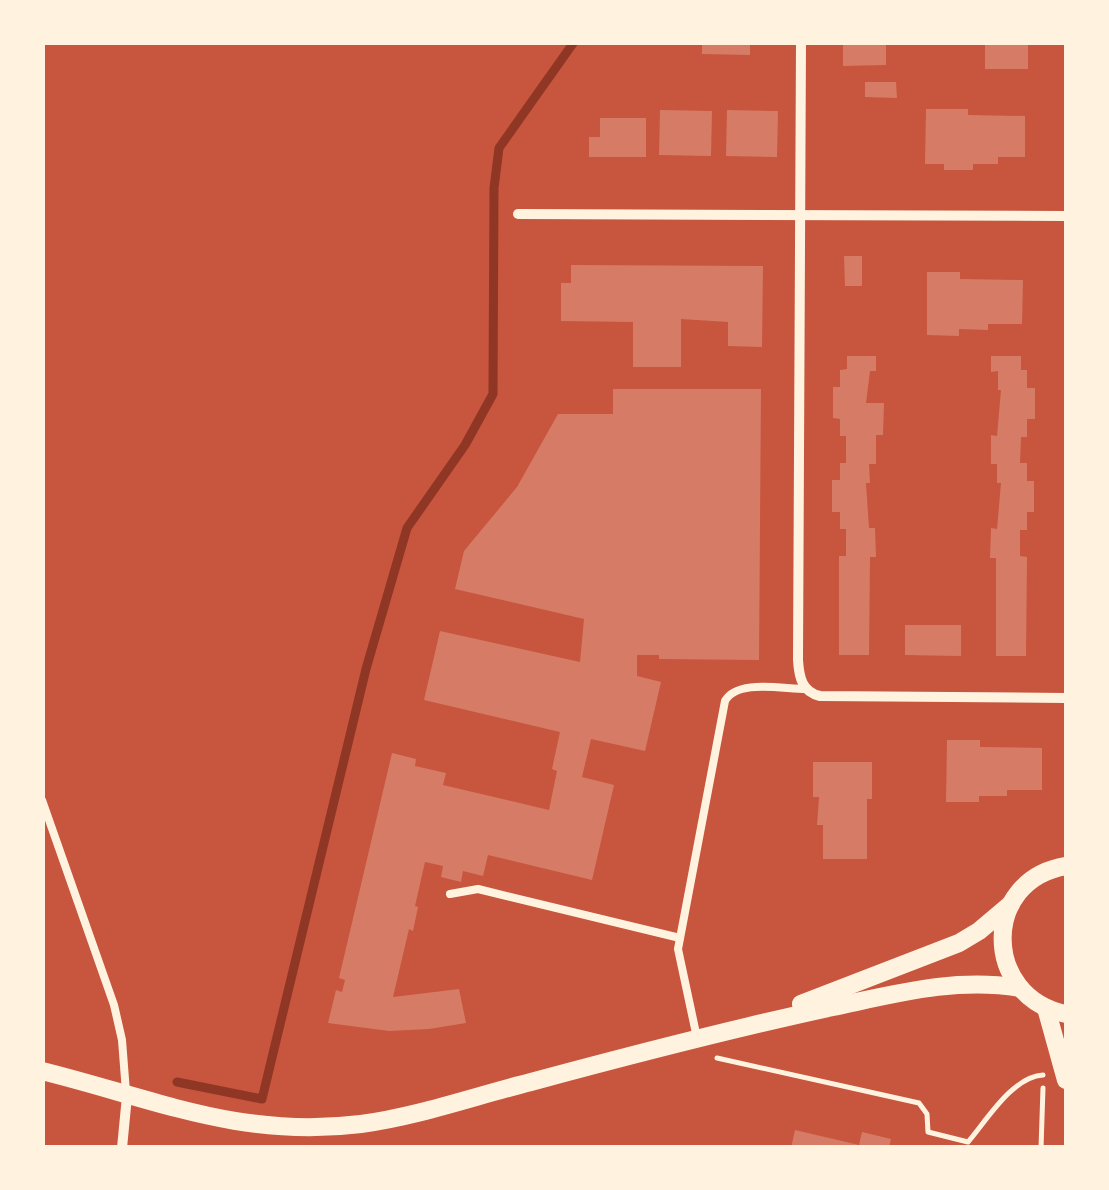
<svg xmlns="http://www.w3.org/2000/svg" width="1109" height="1190" font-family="Signika,sans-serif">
	<rect width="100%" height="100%" fill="#c8553d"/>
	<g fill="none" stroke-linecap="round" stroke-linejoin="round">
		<polyline stroke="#8f3625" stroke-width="9" points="177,1082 262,1099 366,669 407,528 465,445 493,394 494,188 499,148 574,42"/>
	</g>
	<g fill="#d67c66">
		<polygon points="702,42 750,42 750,55 702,54"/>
		<polygon points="843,42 886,42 886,65 843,66"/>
		<rect x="985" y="42" width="43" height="27"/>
		<polygon points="865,82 896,82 897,98 865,97"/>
		<polygon points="926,109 968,109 968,115 1025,116 1025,157 998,157 998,164 973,164 973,170 944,170 944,164 925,164"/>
		<polygon points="660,110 712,111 711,156 659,155"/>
		<polygon points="727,110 778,111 777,157 726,156"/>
		<polygon points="600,118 646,118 646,157 589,157 589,137 600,137"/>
		<polygon points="844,256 862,256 862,286 845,286"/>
		<polygon points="571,265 763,266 762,347 728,346 728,322 681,319 681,367 633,367 633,322 561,321 561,283 571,283"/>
		<polygon points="927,272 960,272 960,279 1023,280 1022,324 988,324 988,330 959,329 959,336 927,335"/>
		<polygon points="847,356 876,356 876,371 870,371 866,403 884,403 883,435 876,435 876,464 869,464 870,483 866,483 869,528 875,528 876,557 870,557 869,655 839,655 839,556 846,556 846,529 840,529 840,512 832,512 832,480 840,480 840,463 846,463 846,436 840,436 840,419 833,418 833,387 840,387 840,370 847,369"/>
		<polygon points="991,356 1021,356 1021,370 1027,370 1027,388 1035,388 1035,419 1027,419 1027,437 1021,437 1020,463 1027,463 1027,481 1034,481 1034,512 1027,512 1027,530 1020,530 1020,556 1027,557 1026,656 996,656 996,558 990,558 991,528 997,529 1001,483 997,483 997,464 991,464 991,435 997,436 1001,390 998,390 998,371 991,372"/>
		<polygon points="613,389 761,389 759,660 659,659 659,655 637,655 637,676 661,682 645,751 591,739 582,777 614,785 592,880 488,855 483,876 463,871 461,882 441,877 443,866 425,862 415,906 418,907 413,931 409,929 393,997 459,989 466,1023 429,1029 389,1031 328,1023 336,990 342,992 345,980 339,978 392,753 416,759 415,766 446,773 443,785 549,810 557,771 552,769 560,732 424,700 440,631 580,662 584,619 455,589 464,551 517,487 558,414 613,414"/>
		<polygon points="905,625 961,625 961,656 905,655"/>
		<polygon points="947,740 980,740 980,747 1042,748 1042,790 1007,790 1007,796 979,796 979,802 946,802"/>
		<polygon points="813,762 872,762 872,799 867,799 867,859 823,859 823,825 817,825 819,797 813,797"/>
		<polygon points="795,1130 859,1145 862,1132 891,1139 889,1148 791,1148"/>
	</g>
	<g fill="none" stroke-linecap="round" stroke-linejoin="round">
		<g stroke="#fff3e0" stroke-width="5">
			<path d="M717,1058l202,45 8,11 1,18 40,10c19,-22 44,-65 75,-67"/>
			<polyline points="1041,1148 1043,1088"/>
		</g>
		<g stroke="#fff3e0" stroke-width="8">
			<polyline points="42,800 114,1005 122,1040 126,1092"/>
			<polyline points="450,894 478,889 680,938"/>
			<path d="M697,1038l-19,-89 47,-248c12,-22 57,-12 81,-12"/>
		</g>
		<g stroke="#fff3e0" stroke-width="10">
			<path d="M801,42l-3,618c1,17 4,32 22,36l246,2"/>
			<polyline points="518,214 1066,216"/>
			<polyline points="122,1148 127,1096"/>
		</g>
		<g stroke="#fff3e0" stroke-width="18">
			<path d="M1066,866c-85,14 -84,131 0,148"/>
			<polyline points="801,1004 959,943 979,931 1011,904"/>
			<polyline points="1046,1008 1066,1080"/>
			<path d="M42,1071c113,28 199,68 319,53 58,-8 114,-28 170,-42 100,-27 200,-53 302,-75 62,-13 123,-30 187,-19"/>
		</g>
	</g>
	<rect width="1109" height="1190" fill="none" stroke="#fff3e0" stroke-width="90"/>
</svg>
